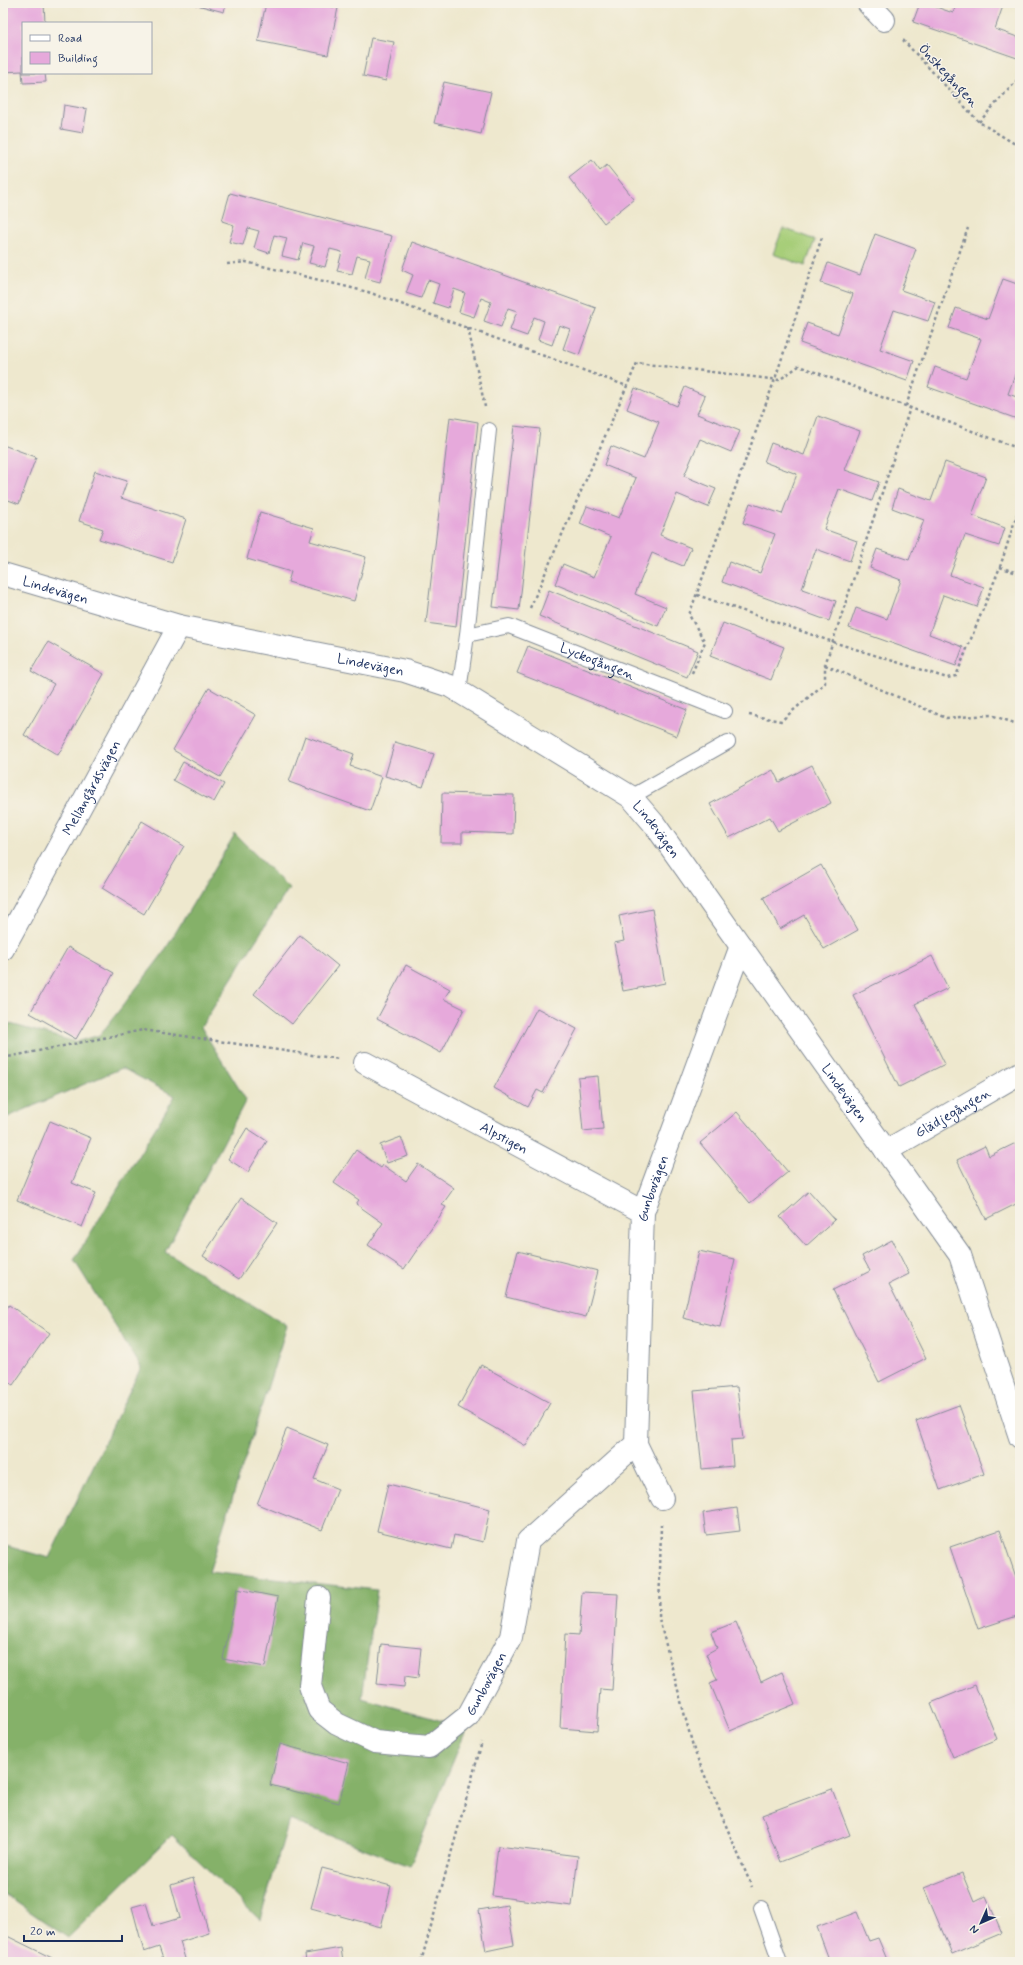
<svg xmlns="http://www.w3.org/2000/svg" width="1023" height="1965" font-family="Mynerve,sans-serif">
	<rect width="100%" height="100%" fill="#f7f3e8"/>
	<filter id="ink" filterUnits="userSpaceOnUse"><feTurbulence type="fractalNoise" baseFrequency=".025" numOctaves="2"/><feDisplacementMap in="SourceGraphic" scale="8" xChannelSelector="R" yChannelSelector="G"/><feConvolveMatrix kernelMatrix="1 2 1 2 8 2 1 2 1" color-interpolation-filters="sRGB"/></filter>
	<filter id="wash" filterUnits="userSpaceOnUse"><feTurbulence type="fractalNoise" baseFrequency=".012" numOctaves="4" result="noise"/><feDisplacementMap in="SourceGraphic" scale="16" xChannelSelector="R" yChannelSelector="G"/><feGaussianBlur stdDeviation="0.9" result="paint"/><feColorMatrix in="noise" values="0 0 0 0 0 0 0 0 0 0 0 0 0 0 0 0 0 1.4 0 .05"/><feComposite in="paint" operator="in"/></filter>
	<g filter="url(#wash)">
		<rect width="100%" height="100%" fill="#eee8ce"/>
		<polygon fill="#a7ce79" stroke="#617e6c" points="783,228 815,240 805,266 773,254"/>
		<polygon fill="#85b169" stroke="#507064" points="235,834 289,888 201,1027 246,1100 165,1252 287,1326 209,1572 377,1590 362,1698 467,1728 410,1866 289,1820 260,1920 172,1835 68,1938 3,1893 3,1545 49,1558 141,1367 74,1260 175,1096 122,1068 3,1119 3,1022 76,1042 100,1035 162,955"/>
		<g id="blocks">
			<g fill="#e6a9db">
				<polygon points="44,3 45,23 23,23 23,73 45,73 46,82 23,83 22,71 3,72 3,4"/>
				<polygon points="189,3 226,3 224,12"/>
				<polygon points="266,3 312,3 338,8 328,55 258,41"/>
				<polygon points="920,3 925,3 953,13 957,3 1004,3 995,29 1020,38 1020,59 913,22"/>
				<polygon points="371,38 394,42 386,81 363,76"/>
				<polygon points="444,82 491,92 481,134 434,123"/>
				<polygon points="64,105 87,109 83,133 61,129"/>
				<polygon points="592,160 600,171 607,165 634,199 604,223 569,178"/>
				<polygon points="230,193 392,236 380,282 365,278 370,259 357,256 352,274 337,271 342,252 330,249 325,267 309,263 314,246 303,243 298,260 282,256 287,238 274,235 269,253 254,248 259,231 248,228 243,245 229,242 234,225 222,221"/>
				<polygon points="875,234 916,249 901,290 935,302 928,321 894,310 880,349 914,361 907,381 800,343 807,323 838,334 853,294 821,283 828,263 860,275"/>
				<polygon points="412,242 596,308 579,355 563,349 570,329 559,325 552,345 538,340 544,321 534,317 527,336 510,330 517,311 508,308 501,327 484,321 491,302 481,298 474,317 459,312 465,293 454,289 448,308 433,303 439,284 428,280 421,298 406,293 413,275 402,270"/>
				<polygon points="1003,279 1020,285 1020,361 1008,394 1020,398 1020,420 928,387 935,367 966,378 981,339 949,328 956,308 988,319"/>
				<polygon points="685,387 705,396 697,414 740,431 731,452 700,439 684,476 716,489 708,507 677,494 660,535 691,548 683,566 652,553 635,594 666,607 658,626 555,584 563,564 594,577 611,537 580,524 587,506 619,518 636,478 604,465 611,446 644,459 659,422 627,409 635,388 677,406"/>
				<polygon points="818,416 860,431 845,470 879,482 872,501 839,489 824,529 857,541 850,561 816,549 802,589 836,601 829,621 722,582 729,562 760,573 775,534 743,523 750,503 782,514 797,474 764,462 771,443 804,455"/>
				<polygon points="450,417 478,422 456,627 426,623"/>
				<polygon points="514,426 540,429 519,610 493,607"/>
				<polygon points="3,445 36,457 19,504 3,498"/>
				<polygon points="945,462 986,477 972,515 1005,528 999,546 965,535 950,575 984,587 977,607 943,595 929,634 963,647 956,666 849,628 856,608 887,619 901,580 870,568 877,549 909,560 924,520 892,508 898,489 931,501"/>
				<polygon points="95,471 127,481 121,498 186,519 172,562 99,539 103,529 79,521"/>
				<polygon points="260,512 314,528 310,541 366,557 354,601 288,582 291,572 247,559"/>
				<polygon points="549,590 698,651 687,677 539,616"/>
				<polygon points="723,623 784,647 771,680 710,656"/>
				<polygon points="48,642 104,674 58,755 24,735 54,684 31,671"/>
				<polygon points="528,646 687,710 677,736 517,673"/>
				<polygon points="209,688 256,715 220,777 173,750"/>
				<polygon points="305,736 354,754 350,766 382,777 370,811 289,782"/>
				<polygon points="395,742 434,754 423,787 385,776"/>
				<polygon points="183,762 224,784 214,802 173,780"/>
				<polygon points="812,765 831,803 778,831 770,817 729,838 710,804 773,770 779,782"/>
				<polygon points="442,793 514,795 513,834 462,832 462,843 441,843"/>
				<polygon points="142,821 184,846 144,914 102,888"/>
				<polygon points="821,865 858,930 824,949 804,915 780,929 763,898"/>
				<polygon points="652,909 665,983 623,991 614,943 624,941 619,916"/>
				<polygon points="300,935 338,966 292,1024 254,994"/>
				<polygon points="68,947 114,973 76,1039 30,1013"/>
				<polygon points="932,956 948,988 915,1004 945,1064 899,1087 853,995"/>
				<polygon points="406,965 450,989 444,999 464,1009 441,1053 377,1019"/>
				<polygon points="537,1008 577,1029 543,1093 537,1090 528,1107 494,1088"/>
				<polygon points="598,1076 603,1129 583,1131 578,1078"/>
				<polygon points="737,1112 788,1172 750,1203 700,1143"/>
				<polygon points="50,1121 91,1138 72,1183 96,1193 82,1227 17,1200"/>
				<polygon points="247,1128 267,1141 248,1172 228,1159"/>
				<polygon points="401,1137 408,1156 387,1163 380,1145"/>
				<polygon points="1020,1141 1020,1202 986,1219 957,1160 985,1146 989,1156"/>
				<polygon points="356,1150 381,1168 383,1165 406,1181 418,1164 454,1188 442,1205 446,1207 404,1269 368,1245 383,1223 356,1204 359,1200 334,1183"/>
				<polygon points="809,1191 835,1220 806,1246 780,1217"/>
				<polygon points="241,1198 277,1223 239,1279 203,1256"/>
				<polygon points="892,1240 909,1274 889,1284 926,1358 879,1382 833,1290 870,1271 862,1256"/>
				<polygon points="518,1251 598,1271 586,1317 506,1297"/>
				<polygon points="699,1251 735,1259 720,1327 683,1318"/>
				<polygon points="9,1305 49,1333 13,1385 3,1379 3,1314"/>
				<polygon points="481,1365 550,1403 526,1446 458,1407"/>
				<polygon points="737,1387 743,1439 731,1440 733,1466 702,1469 694,1391"/>
				<polygon points="959,1405 984,1474 940,1490 916,1421"/>
				<polygon points="287,1428 328,1445 314,1479 338,1489 322,1530 257,1504"/>
				<polygon points="388,1484 490,1509 483,1542 454,1535 451,1549 377,1531"/>
				<polygon points="737,1508 740,1531 706,1535 703,1513"/>
				<polygon points="1000,1530 1020,1589 1020,1615 978,1629 950,1547"/>
				<polygon points="237,1589 278,1597 265,1667 223,1659"/>
				<polygon points="582,1592 618,1594 612,1690 600,1689 597,1731 560,1728 565,1634 579,1635"/>
				<polygon points="736,1622 761,1682 782,1672 795,1704 730,1731 710,1683 717,1680 706,1654 717,1648 711,1632"/>
				<polygon points="381,1644 421,1648 418,1678 405,1676 404,1687 377,1684"/>
				<polygon points="975,1685 997,1739 953,1757 931,1703"/>
				<polygon points="280,1744 349,1763 339,1803 270,1785"/>
				<polygon points="832,1789 850,1835 780,1862 762,1815"/>
				<polygon points="498,1846 578,1856 572,1906 492,1896"/>
				<polygon points="322,1868 391,1886 381,1927 311,1908"/>
				<polygon points="962,1873 974,1902 986,1896 1002,1933 952,1954 924,1888"/>
				<polygon points="193,1878 209,1933 180,1942 186,1962 164,1962 159,1947 144,1952 132,1907 146,1903 153,1926 180,1918 171,1885"/>
				<polygon points="507,1905 514,1945 486,1951 479,1910"/>
				<polygon points="857,1912 869,1941 878,1938 888,1962 830,1962 817,1927"/>
				<polygon points="3,1934 52,1958 50,1962 3,1962"/>
				<polygon points="341,1948 343,1962 306,1962 305,1954"/>
			</g>
		</g>
	</g>
	<g filter="url(#ink)">
		<use href="#blocks" fill-opacity="0" stroke="#848c96" stroke-width="1"/>
		<g fill="none" stroke-linecap="round" stroke-linejoin="round">
			<defs>
				<g id="lane">
					<path id="s1" d="M467,635l42,-9 216,85"/>
					<polyline points="459,691 467,635 489,430"/>
					<polyline points="631,797 728,742"/>
					<polyline points="761,1908 780,1962"/>
				</g>
				<g id="street">
					<polyline points="868,3 884,20"/>
					<path id="s2" d="M3,574l176,52 226,45 45,15 181,111 24,28 305,430 60,182"/>
					<path id="s3" d="M3,949l176,-323"/>
					<path id="s4" d="M365,1063l278,149"/>
					<path id="s5" d="M886,1151l134,-78"/>
					<polyline points="636,1444 662,1498"/>
					<path id="s6" d="M319,1598l-9,88 9,24 18,14 38,18 54,5 39,-31 43,-79 17,-96 108,-97 7,-232 98,-266"/>
				</g>
			</defs>
			<use href="#lane" stroke="#848c96" stroke-width="16"/>
			<use href="#street" stroke="#848c96" stroke-width="24"/>
			<g stroke="#848c96" stroke-width="2.5" stroke-dasharray="3 3" stroke-linecap="butt">
				<polyline points="903,40 979,122 1020,147"/>
				<polyline points="979,122 1020,77"/>
				<polyline points="227,264 246,262 368,292 627,386"/>
				<polyline points="468,328 485,407"/>
				<polyline points="906,406 968,228"/>
				<polyline points="1000,567 1020,574"/>
				<polyline points="697,595 833,642 947,678 956,676 1000,567 1020,505"/>
				<polyline points="530,608 637,363 779,380 799,366 1020,449"/>
				<polyline points="825,665 946,718 991,715 1020,725"/>
				<polyline points="692,673 705,642 689,615 775,379 822,237"/>
				<polyline points="749,715 781,721 825,683 825,665 910,408"/>
				<polyline points="3,1058 143,1030 339,1059"/>
				<polyline points="661,1524 659,1619 694,1750 752,1887"/>
				<polyline points="421,1962 482,1742"/>
			</g>
			<use href="#lane" stroke="#fff" stroke-width="14"/>
			<use href="#street" stroke="#fff" stroke-width="22"/>
		</g>
	</g>
	<g text-anchor="middle" stroke-width="3" stroke-linejoin="round" paint-order="stroke">
		<g font-size="14" fill="#1b2f5e" stroke="#f7f3e8">
			<text transform="translate(949 75) rotate(47)" y="5">Önskegången</text>
			<text dy="5" stroke="none"><textPath href="#s2" startOffset="55">Lindevägen</textPath></text>
			<text dy="5" stroke="none"><textPath href="#s1" startOffset="138">Lyckogången</textPath></text>
			<text dy="5" stroke="none"><textPath href="#s2" startOffset="379">Lindevägen</textPath></text>
			<text dy="5" stroke="none"><textPath href="#s3" startOffset="184">Mellangårdsvägen</textPath></text>
			<text dy="5" stroke="none"><textPath href="#s2" startOffset="715">Lindevägen</textPath></text>
			<text dy="5" stroke="none"><textPath href="#s2" startOffset="1039">Lindevägen</textPath></text>
			<text dy="5" stroke="none"><textPath href="#s5" startOffset="77">Glädjegången</textPath></text>
			<text dy="5" stroke="none"><textPath href="#s4" startOffset="158">Alpstigen</textPath></text>
			<text dy="5" stroke="none"><textPath href="#s6" startOffset="873">Gunbovägen</textPath></text>
			<text dy="5" stroke="none"><textPath href="#s6" startOffset="320">Gunbovägen</textPath></text>
		</g>
	</g>
	<rect width="1023" height="1965" fill="none" stroke="#f7f3e8" stroke-width="16"/>
	<rect x="22" y="22" width="130" height="52" fill="#f7f3e8" stroke="#9fa5b1"/>
	<rect x="30" y="35" width="20" height="6" fill="#ffffff" stroke="#9fa5b1"/>
	<text x="58" y="42" font-size="12" fill="#1b2f5e">Road</text>
	<rect x="30" y="52" width="20" height="12" fill="#e6a9db" stroke="#9fa5b1"/>
	<text x="58" y="62" font-size="12" fill="#1b2f5e">Building</text>
	<g transform="translate(981 1923) rotate(225)" stroke="#f7f3e8" stroke-width="3" paint-order="stroke">
	<path d="M0-3L7 15L0 10L-7 15Z" fill="#1b2f5e"/>
	<text y="-6" font-size="11" font-weight="bold" text-anchor="middle" fill="#1b2f5e">N</text>
	</g>
	<path d="M24 1935v6h98v-6" fill="none" stroke="#1b2f5e" stroke-width="2"/>
	<text x="30" y="1935" font-size="12" fill="#1b2f5e" stroke="#f7f3e8" stroke-width="3" paint-order="stroke">20 m</text>
</svg>
